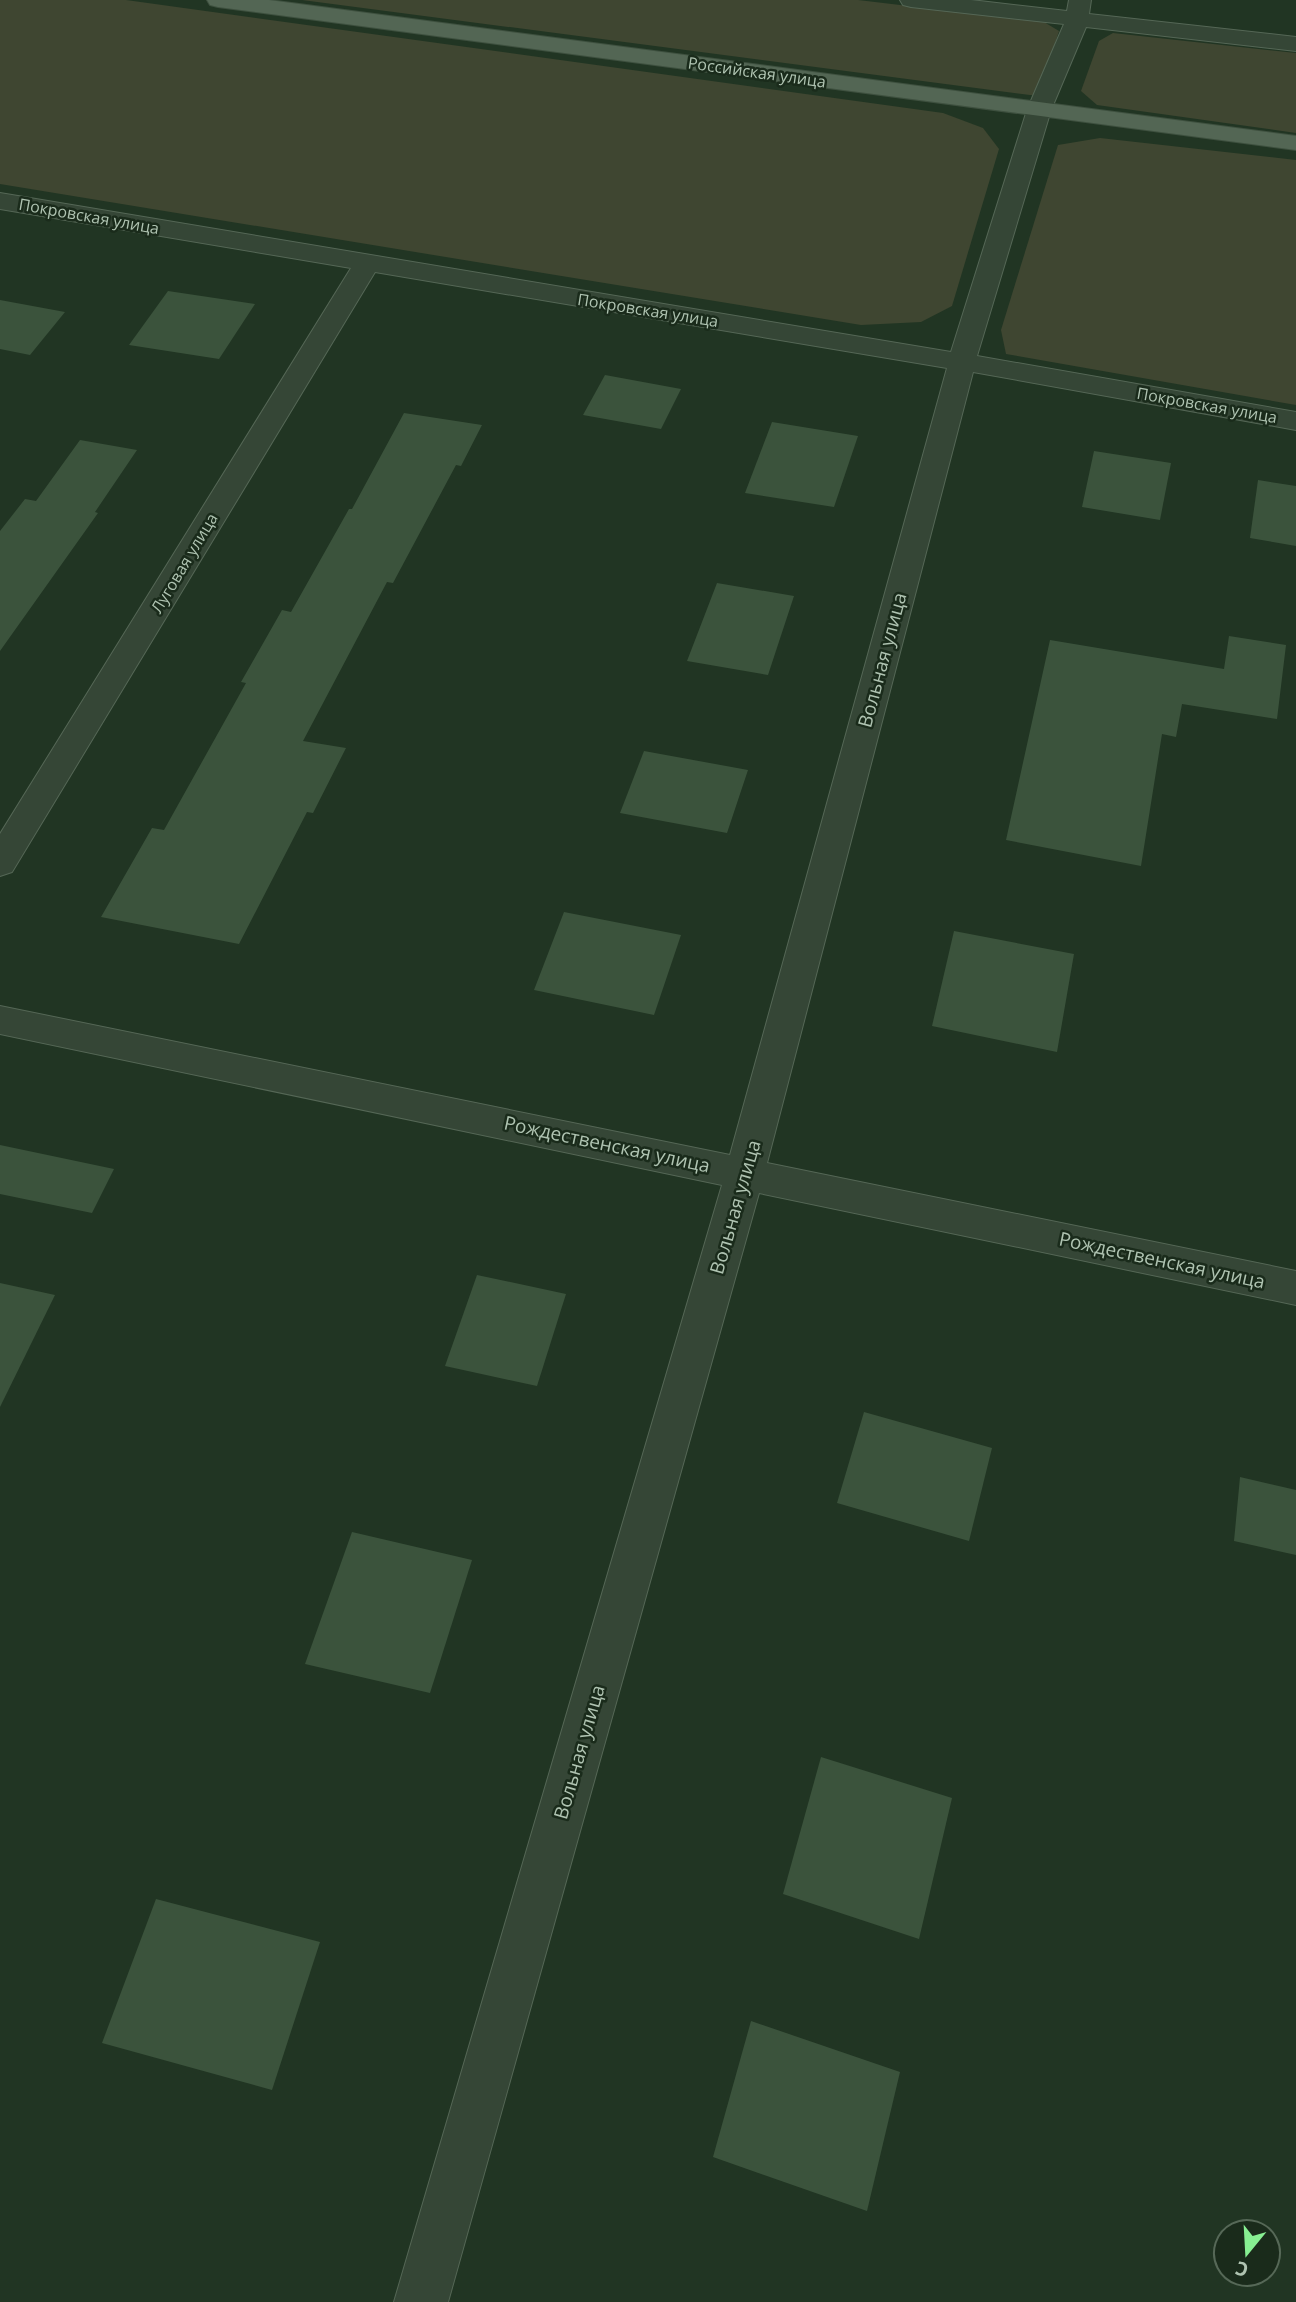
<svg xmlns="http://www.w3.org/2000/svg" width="1296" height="2302" font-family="'Open Sans',sans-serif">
	<rect width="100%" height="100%" fill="#213523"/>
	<g fill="#3f4631">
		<polygon points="0,0 126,0 943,113 983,128 999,149 952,306 921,322 861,325 0,184"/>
		<polygon points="302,0 858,0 1044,22 1059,31 1038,96"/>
		<polygon points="1113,33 1296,53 1296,133 1097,105 1081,91 1099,41"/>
		<polygon points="1100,138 1296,160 1296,405 1006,354 1001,330 1058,145"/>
	</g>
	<g fill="#3b533c">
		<polygon points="168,291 255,304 219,359 129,345"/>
		<polygon points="0,300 65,312 30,355 0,349"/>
		<polygon points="605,375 681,389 661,429 583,415"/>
		<polygon points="404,413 482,425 461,466 456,465 393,583 387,582 303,741 346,748 313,813 307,812 239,944 101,917 152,828 164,830 246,683 241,682 282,610 291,612 349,509 352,509"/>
		<polygon points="772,422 858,436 834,507 745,493"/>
		<polygon points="80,440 137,450 95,512 98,513 0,651 0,531 25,499 36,501"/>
		<polygon points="1094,451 1171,463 1160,520 1082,507"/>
		<polygon points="1258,480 1296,486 1296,546 1250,538"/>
		<polygon points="717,583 794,596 768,675 687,661"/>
		<polygon points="1229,636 1286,645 1277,719 1182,704 1176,737 1162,734 1141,866 1006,840 1050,640 1224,669"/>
		<polygon points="644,751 748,770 727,833 620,813"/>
		<polygon points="564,912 681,935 654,1015 534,990"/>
		<polygon points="954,931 1074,954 1057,1052 932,1026"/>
		<polygon points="0,1145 114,1169 92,1213 0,1194"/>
		<polygon points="477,1275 566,1294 537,1386 445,1366"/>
		<polygon points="0,1283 55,1295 0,1407"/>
		<polygon points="864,1412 992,1448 969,1541 837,1503"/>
		<polygon points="1240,1477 1296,1490 1296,1555 1234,1541"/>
		<polygon points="352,1532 472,1560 430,1693 305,1664"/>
		<polygon points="821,1757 952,1798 919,1939 783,1894"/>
		<polygon points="156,1899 320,1942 272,2090 102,2043"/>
		<polygon points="751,2021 900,2072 867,2211 713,2157"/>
	</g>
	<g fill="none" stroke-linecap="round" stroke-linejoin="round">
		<defs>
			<polygon id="minor" points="900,0 971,0 1067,11 1069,0 1091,0 1089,14 1296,37 1296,51 1086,27 1051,110 977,356 1296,412 1296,430 973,372 767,1163 1296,1271 1296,1305 759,1193 448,2302 394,2302 722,1185 0,1034 0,1006 730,1155 947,368 375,272 12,872 0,876 0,834 351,268 0,209 0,193 951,352 1027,110 1064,24 911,7 903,5"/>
			<polygon id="major" points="207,0 269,0 1296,136 1296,150 218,7 210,5"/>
		</defs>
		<use href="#minor" stroke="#556756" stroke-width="2"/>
		<use href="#major" stroke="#3e503f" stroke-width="2"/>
		<use href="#minor" fill="#354636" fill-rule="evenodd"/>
		<use href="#major" fill="#536654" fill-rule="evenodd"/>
	</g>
	<g text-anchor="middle" stroke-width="5" stroke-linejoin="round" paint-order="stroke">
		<g font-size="16" fill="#afc3b1" stroke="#1a2b1b">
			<text transform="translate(757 72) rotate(8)" y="6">Российская улица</text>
			<text transform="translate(89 216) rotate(10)" y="6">Покровская улица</text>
			<text transform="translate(648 310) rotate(9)" y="6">Покровская улица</text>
			<text transform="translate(1207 405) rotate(10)" y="6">Покровская улица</text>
			<text transform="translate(184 563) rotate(-59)" y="6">Луговая улица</text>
		</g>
		<g font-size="19" fill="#afc3b1" stroke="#1a2b1b">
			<text transform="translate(882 660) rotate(-75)" y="7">Вольная улица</text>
			<text transform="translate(607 1144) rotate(12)" y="7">Рождественская улица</text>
			<text transform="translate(735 1207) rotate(-74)" y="7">Вольная улица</text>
			<text transform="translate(1162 1260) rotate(12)" y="7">Рождественская улица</text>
			<text transform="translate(579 1752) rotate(-74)" y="7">Вольная улица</text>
		</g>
	</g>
	<g transform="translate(1247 2253) rotate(198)"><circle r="33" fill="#1a2b1b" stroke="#566857" stroke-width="2"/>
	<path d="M0-5L12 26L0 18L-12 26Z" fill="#87ef92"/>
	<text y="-10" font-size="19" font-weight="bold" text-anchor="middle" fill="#afc3b1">С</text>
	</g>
</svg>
